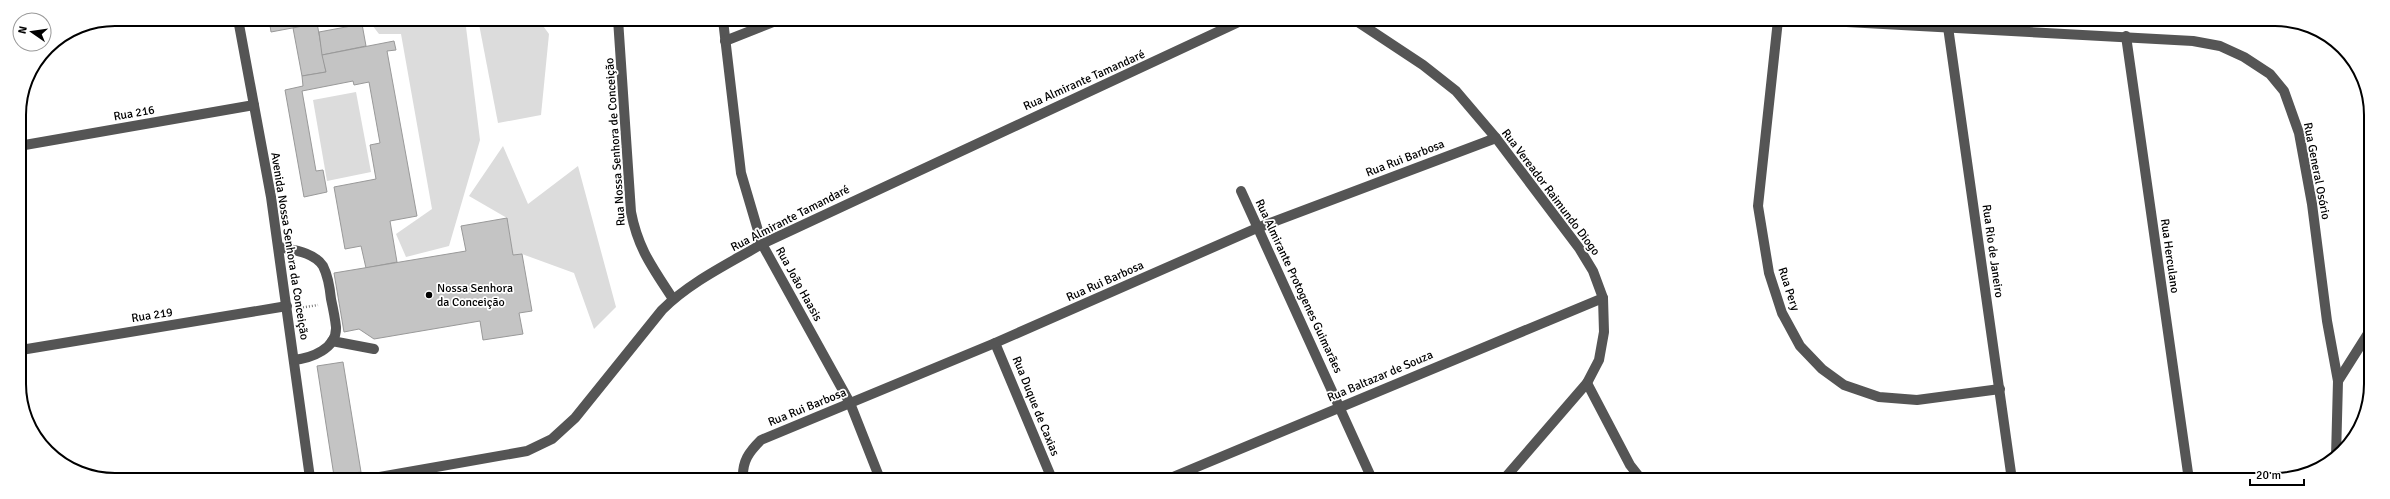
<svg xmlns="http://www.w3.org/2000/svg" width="2390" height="499" font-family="Signika,sans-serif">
	<rect width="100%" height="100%" fill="#fff"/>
	<g fill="#dcdcdc">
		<polygon points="376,19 465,19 480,140 449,246 406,257 396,234 432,209 401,34 379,34 369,21"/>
		<polygon points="478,19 538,19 549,34 541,115 498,123"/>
		<polygon points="356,92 371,172 327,181 313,100"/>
		<polygon points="503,146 528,204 578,166 616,307 594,329 574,273 522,254 513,255 507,218 469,196"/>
	</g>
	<g fill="#c4c4c4" stroke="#999">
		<polygon points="269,19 340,19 271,32"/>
		<polygon points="317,23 326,72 302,76 293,28"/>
		<polygon points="362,24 366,46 322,55 319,32"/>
		<polygon points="394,41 396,50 387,51 417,216 390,221 397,262 366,268 361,246 345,249 334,187 376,179 370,145 380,143 369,82 354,85 353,81 302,91 316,171 323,170 327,192 304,197 285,90 303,86 302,76 326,72 322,55"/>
		<polygon points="507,218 513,255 522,254 532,311 519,313 523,334 483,340 480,321 374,339 359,329 344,332 334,273 466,251 461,226"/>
		<polygon points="343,362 361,472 334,476 317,366"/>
	</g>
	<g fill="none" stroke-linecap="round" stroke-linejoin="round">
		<polyline stroke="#777" stroke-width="2.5" stroke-dasharray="1 2" stroke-linecap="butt" points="300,308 318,305"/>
		<g stroke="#555" stroke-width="10">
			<polyline points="238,19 271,197 310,478"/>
			<path d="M618,19l13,193c7,37 22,56 42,87"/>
			<polyline points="723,20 741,173 762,244 850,403 880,479"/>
			<polyline points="1355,20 1423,65 1456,91 1496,138 1579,248 1593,271 1603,298 1604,332 1599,360 1587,383 1504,479"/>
			<polyline points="1778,20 1758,206 1769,273 1782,313 1800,346 1822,369 1844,385 1879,397 1917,400 2000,389"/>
			<polyline points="1810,20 2193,41 2220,46 2244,57 2270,74 2284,91 2299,133 2312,204 2327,321 2338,381 2336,457"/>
			<polyline points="1948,27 2012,480"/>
			<polyline points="2126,36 2189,480"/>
			<polyline points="725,41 778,20"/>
			<polyline points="19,146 254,105"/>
			<polyline points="1241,191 1372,479"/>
			<path d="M279,247c14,3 35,5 44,19 5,10 7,23 8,33 2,9 4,19 5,28 1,22 -25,31 -42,33"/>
			<polyline points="332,341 374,349"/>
			<polyline points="995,343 1052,479"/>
			<polyline points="21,350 287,306"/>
			<polyline points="2338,381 2369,332"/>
			<polyline points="1587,383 1630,465 1641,479"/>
			<path d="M374,478l153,-27 25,-12 23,-21 87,-108c28,-28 66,-46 100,-66l481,-224"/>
			<path d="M743,479c-1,-18 6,-27 18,-39l234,-97 262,-115 239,-90"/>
			<polyline points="1168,479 1603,298"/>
		</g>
	</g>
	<circle fill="#000" stroke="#fff" stroke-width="1.5" cx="429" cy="295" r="4"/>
	<g text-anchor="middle" stroke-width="3.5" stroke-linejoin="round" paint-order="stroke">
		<g font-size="12" fill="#000" stroke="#fff">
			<text transform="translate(1084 80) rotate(-24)" y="4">Rua Almirante Tamandaré</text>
			<text transform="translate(134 113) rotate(-10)" y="4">Rua 216</text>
			<text transform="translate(615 142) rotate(-94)" y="4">Rua Nossa Senhora de Conceição</text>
			<text transform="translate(1405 158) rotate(-21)" y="4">Rua Rui Barbosa</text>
			<text transform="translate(2317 171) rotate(79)" y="4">Rua General Osório</text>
			<text transform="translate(1551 192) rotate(53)" y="4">Rua Vereador Raimundo Diogo</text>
			<text transform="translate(790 218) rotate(-27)" y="4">Rua Almirante Tamandaré</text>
			<text transform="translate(290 246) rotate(81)" y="4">Avenida Nossa Senhora da Conceição</text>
			<text transform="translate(1993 251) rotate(82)" y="4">Rua Rio de Janeiro</text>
			<text transform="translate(2170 256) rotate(82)" y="4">Rua Herculano</text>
			<text transform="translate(1105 281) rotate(-24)" y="4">Rua Rui Barbosa</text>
			<text transform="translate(799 284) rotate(61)" y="4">Rua João Haasis</text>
			<text transform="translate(1299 286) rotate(65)" y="4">Rua Almirante Protogenes Guimarães</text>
			<text transform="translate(1789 289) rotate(72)" y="4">Rua Pery</text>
			<text transform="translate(152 315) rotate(-9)" y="4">Rua 219</text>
			<text transform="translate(1380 376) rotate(-23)" y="4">Rua Baltazar de Souza</text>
			<text transform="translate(1036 406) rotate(68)" y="4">Rua Duque de Caxias</text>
			<text transform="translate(807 407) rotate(-22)" y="4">Rua Rui Barbosa</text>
		</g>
		<g font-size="12" fill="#000" stroke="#fff" text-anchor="start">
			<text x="437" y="292">Nossa Senhora<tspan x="437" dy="14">da Conceição</tspan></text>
		</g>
	</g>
	<path d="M0 0H2390V499H0ZM115 26H2275A89 89 0 0 1 2364 115V384A89 89 0 0 1 2275 473H115A89 89 0 0 1 26 384V115A89 89 0 0 1 115 26Z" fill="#fff" fill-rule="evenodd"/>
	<path fill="none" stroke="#000" stroke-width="2" d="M115 26H2275A89 89 0 0 1 2364 115V384A89 89 0 0 1 2275 473H115A89 89 0 0 1 26 384V115A89 89 0 0 1 115 26Z"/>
	<g transform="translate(32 32) rotate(283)"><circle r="19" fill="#ffffff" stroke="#999999"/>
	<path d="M0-3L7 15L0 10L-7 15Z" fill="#000000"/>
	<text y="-6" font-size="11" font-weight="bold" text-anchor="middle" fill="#000000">N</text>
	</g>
	<path d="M2250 479v6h54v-6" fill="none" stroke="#000000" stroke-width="2"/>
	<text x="2256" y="479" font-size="12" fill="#000000" stroke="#ffffff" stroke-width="3" paint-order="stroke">20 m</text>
</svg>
